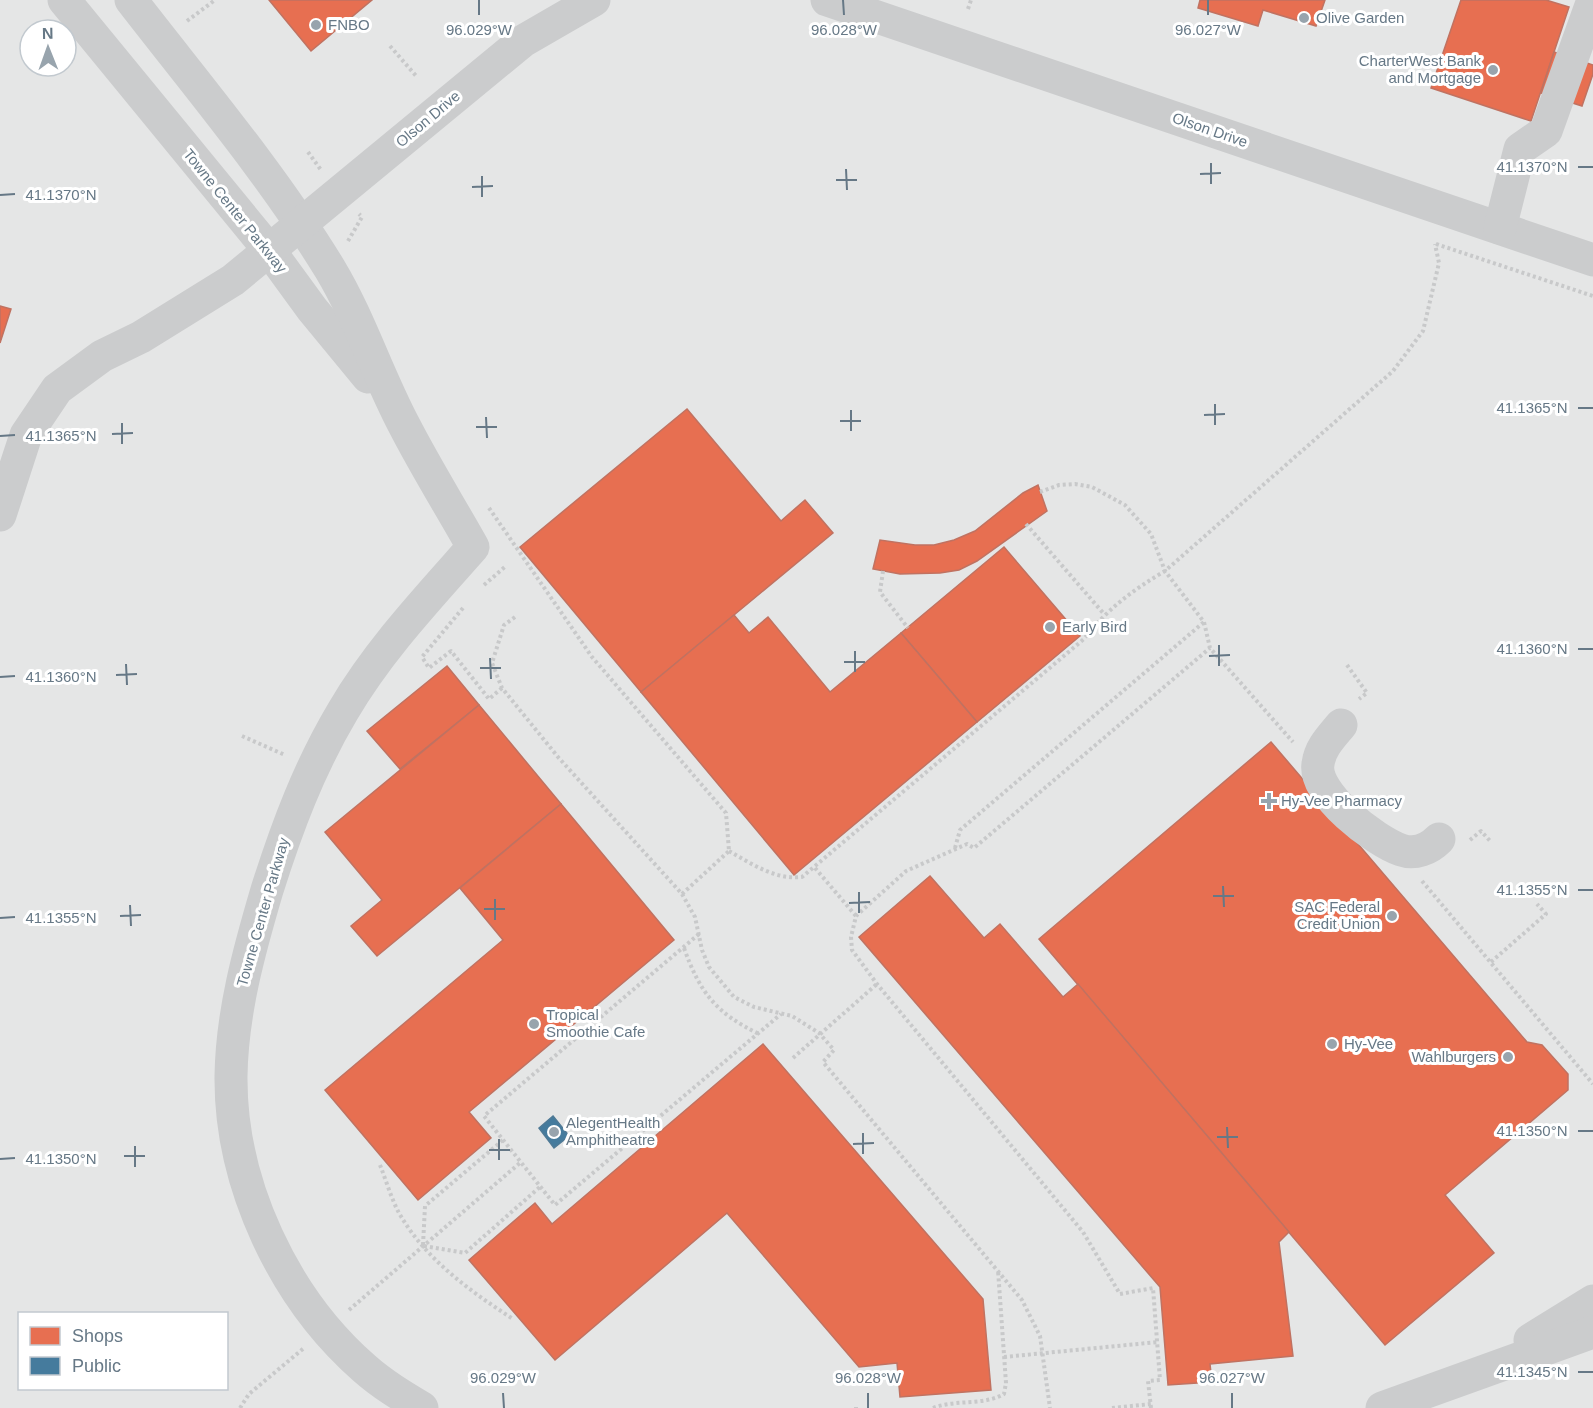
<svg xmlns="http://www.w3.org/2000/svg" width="1593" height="1408" font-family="Helvetica,sans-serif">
	<rect width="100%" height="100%" fill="#f6f6f5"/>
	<path fill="#e5e6e6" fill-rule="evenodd" d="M0,0h1593v1408h-1593zM30,30h36v36h-36zM20,1314h206v74h-206z"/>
	<g fill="#e76f51" stroke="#c07261" stroke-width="1.5">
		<polygon points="269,0 372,0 311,51"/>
		<polygon points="1200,0 1325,0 1316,26 1263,10 1258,26 1198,8"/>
		<polygon points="1461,0 1546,0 1569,7 1531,121 1431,88"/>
		<polygon points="1554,52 1593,65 1593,74 1582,106 1541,93"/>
		<polygon points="0,306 11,309 0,343"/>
		<polygon points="687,409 781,521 805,500 833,533 641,692 520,547"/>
		<polygon points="1038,485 1047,511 977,561 959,570 940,573 900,574 873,569 880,540 915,545 934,545 954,540 975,531 1023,493"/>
		<polygon points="1004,547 1080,636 977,722 901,633"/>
		<polygon points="734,615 749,633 768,617 830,692 901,633 977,722 794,875 641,692"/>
		<polygon points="447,666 479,705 400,769 367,731"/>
		<polygon points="479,705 561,804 377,956 351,926 382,900 325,832"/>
		<polygon points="1271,742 1527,1042 1542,1045 1568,1074 1568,1090 1445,1195 1494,1253 1385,1345 1039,939"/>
		<polygon points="561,804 674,940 469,1112 491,1138 418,1200 325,1090 503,940 460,888"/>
		<polygon points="930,876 984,938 1000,924 1063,997 1078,984 1289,1232 1279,1242 1293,1356 1210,1364 1212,1382 1168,1385 1160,1287 859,937"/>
		<polygon points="763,1044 983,1299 991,1390 900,1397 897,1363 859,1367 727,1213 555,1360 469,1260 535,1203 552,1224"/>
	</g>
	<polygon fill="#457b9d" stroke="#4f7a96" stroke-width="1.5" points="553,1116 569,1136 554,1148 539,1128"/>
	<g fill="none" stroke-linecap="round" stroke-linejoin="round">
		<g stroke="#c8c9ca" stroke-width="4" stroke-dasharray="3 3" stroke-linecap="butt">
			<polyline points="968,9 971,0"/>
			<polyline points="187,21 215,0"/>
			<polyline points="390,46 417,77"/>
			<polyline points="308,152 321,170"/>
			<polyline points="348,241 362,217 359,214"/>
			<polyline points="1436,244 1593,296"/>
			<polyline points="1040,492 1059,485 1075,484 1092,487 1125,505 1151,534 1165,571 1204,622 1210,648 1293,742"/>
			<polyline points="489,508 592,657 726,813 729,851"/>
			<polyline points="1026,524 1104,614"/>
			<polyline points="883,571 880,592 908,628"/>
			<polyline points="484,585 506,566"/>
			<polyline points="463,608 422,657 429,668 451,651 489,699 502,688"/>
			<polyline points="515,617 504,625 492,663 502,688 558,757 682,894 695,917 702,950 709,967 734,997 754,1007 792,1016 819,1033 834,1050 823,1062 1022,1300 1040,1336 1050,1408"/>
			<polyline points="1347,665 1367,693 1359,699"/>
			<polyline points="242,736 285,755"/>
			<polyline points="1470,840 1481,831 1491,842"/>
			<polyline points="955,848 960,830 1204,622"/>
			<path d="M729,851c23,13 46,29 73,26l282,-238c23,-30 49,-49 81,-68l228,-200 30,-40 16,-68 -4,-19"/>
			<polyline points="815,868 856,916"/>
			<polyline points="1422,881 1593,1084"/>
			<polyline points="682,894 729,851"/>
			<polyline points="699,934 484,1116 555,1205 781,1014"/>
			<path d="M684,948c16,45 32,65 75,86"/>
			<polyline points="1491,962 1546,914 1537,904"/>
			<polyline points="793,1058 877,984"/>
			<path d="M380,1165c6,15 11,33 19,48 26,46 71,78 114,106"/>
			<polyline points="423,1245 425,1206 503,1140"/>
			<polyline points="424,1246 465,1253 541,1186"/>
			<polyline points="349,1310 521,1162"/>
			<polyline points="1004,1357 1158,1342"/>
			<polyline points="240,1408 249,1394 304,1348"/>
			<polyline points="856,1408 856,1407"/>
			<path d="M933,1408c23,-9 50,-2 71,-14l2,-11 -8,-113"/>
			<polyline points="1112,1408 1151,1404"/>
			<polyline points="1151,1408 1148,1381 1160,1380 1153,1288 1120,1294 1083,1232 877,984 852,950 851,937 856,916 906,871 967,844 974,848 1210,648"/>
		</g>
		<g stroke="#cbcccd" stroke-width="33">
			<polyline points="64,0 269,250 312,309 368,377"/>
			<path d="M131,0c68,88 141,174 199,269 30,50 47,105 74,156 21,41 46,81 69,122 -46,52 -95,104 -130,164 -34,57 -56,116 -76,179 -18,61 -35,122 -36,186 -1,108 53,222 133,292 18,16 38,28 58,40"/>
			<polyline points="827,0 1593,260"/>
			<polyline points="1500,228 1520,149 1546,131 1593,0"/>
			<polyline points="0,515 26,435 57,389 102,356 141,337 233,280 523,41 594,0"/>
			<path d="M1341,725c-10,12 -21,23 -23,39 -5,30 57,77 83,86 14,5 28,-1 38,-11"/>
			<polyline points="1530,1340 1593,1301"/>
			<polyline points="1382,1408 1593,1332"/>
		</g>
	</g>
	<path fill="none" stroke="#667886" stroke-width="2" d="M479,0v15M843,0l1,15M1208,0v15M1211,163v21M1578,167h15M846,169l1,21M1200,174l21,-1M482,176v21M836,180h21M472,187l21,-1M0,195l15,-1M1215,404v21M1578,408h15M851,410v21M1204,415l21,-1M486,417l1,21M840,421h21M122,423v21M476,427h21M112,434l21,-1M0,436l15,-1M1219,645v21M1578,649h15M855,651v21M1209,656l21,-1M490,658l1,21M844,662h21M126,664l1,21M480,668h21M116,675l21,-1M0,677l15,-1M1223,886l1,21M1578,890h15M859,892v21M1213,896h21M495,899v21M849,903l21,-1M130,905l1,21M484,909h21M120,916l21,-1M0,918l15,-1M1227,1127l1,21M1578,1131h15M863,1133v21M1217,1137h21M499,1139v21M853,1144l21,-1M135,1146v21M489,1150h21M124,1156h21M0,1159l15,-1M1578,1372h15M503,1393l1,15M868,1393v15M1232,1393v15"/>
	<g fill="#98a4ad" stroke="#fff" stroke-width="2">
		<circle cx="1304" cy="18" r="6"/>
		<circle cx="316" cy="25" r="6"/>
		<circle cx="1493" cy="70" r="6"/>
		<circle cx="1050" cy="627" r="6"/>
		<path d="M1266 792h6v6h6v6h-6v6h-6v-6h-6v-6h6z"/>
		<circle cx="1392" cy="916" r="6"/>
		<circle cx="534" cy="1024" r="6"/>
		<circle cx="1332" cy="1044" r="6"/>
		<circle cx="1508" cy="1057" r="6"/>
		<circle cx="554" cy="1132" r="6"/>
	</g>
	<g text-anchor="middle" stroke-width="6" stroke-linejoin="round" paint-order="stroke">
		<g font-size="15" fill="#667886" stroke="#fff" text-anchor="start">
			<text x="1316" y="23">Olive Garden</text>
			<text x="328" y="30">FNBO</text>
			<text x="1481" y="66" text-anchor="end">CharterWest Bank<tspan x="1481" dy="17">and Mortgage</tspan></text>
			<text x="1062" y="632">Early Bird</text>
			<text x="1281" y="806">Hy-Vee Pharmacy</text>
			<text x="1380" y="912" text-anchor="end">SAC Federal<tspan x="1380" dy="17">Credit Union</tspan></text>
			<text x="546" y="1020">Tropical<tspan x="546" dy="17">Smoothie Cafe</tspan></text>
			<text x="1344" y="1049">Hy-Vee</text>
			<text x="1496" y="1062" text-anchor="end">Wahlburgers</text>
			<text x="566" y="1128">AlegentHealth<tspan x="566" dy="17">Amphitheatre</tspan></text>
		</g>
		<g font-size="15" fill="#667886" stroke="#fff">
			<text transform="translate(428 119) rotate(-40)" y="5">Olson Drive</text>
			<text transform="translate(1210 130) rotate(19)" y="5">Olson Drive</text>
			<text transform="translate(235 211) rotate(51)" y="5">Towne Center Parkway</text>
			<text transform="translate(263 912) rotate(-74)" y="5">Towne Center Parkway</text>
		</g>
	</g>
	<g font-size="15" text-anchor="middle" fill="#667886" stroke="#fff" stroke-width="6" stroke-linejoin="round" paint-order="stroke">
		<text x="479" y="35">96.029°W</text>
		<text x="844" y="35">96.028°W</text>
		<text x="1208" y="35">96.027°W</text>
		<text x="1532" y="172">41.1370°N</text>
		<text x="61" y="200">41.1370°N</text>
		<text x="1532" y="413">41.1365°N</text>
		<text x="61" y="441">41.1365°N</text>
		<text x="1532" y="654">41.1360°N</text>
		<text x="61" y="682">41.1360°N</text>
		<text x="1532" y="895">41.1355°N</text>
		<text x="61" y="923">41.1355°N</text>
		<text x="1532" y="1136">41.1350°N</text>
		<text x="61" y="1164">41.1350°N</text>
		<text x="1532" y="1377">41.1345°N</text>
		<text x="503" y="1383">96.029°W</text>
		<text x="868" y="1383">96.028°W</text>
		<text x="1232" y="1383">96.027°W</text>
	</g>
	<rect x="18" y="1312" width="210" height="78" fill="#ffffff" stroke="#c2c9cf" stroke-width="1.5"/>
	<rect x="30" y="1327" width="30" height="18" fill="#e76f51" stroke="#c2c9cf" stroke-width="1.5"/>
	<text x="72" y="1342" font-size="18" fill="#667886">Shops</text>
	<rect x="30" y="1357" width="30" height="18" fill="#457b9d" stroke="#c2c9cf" stroke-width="1.5"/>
	<text x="72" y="1372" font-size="18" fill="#667886">Public</text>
	<g transform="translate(48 48) rotate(359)"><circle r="28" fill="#ffffff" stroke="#c2c9cf" stroke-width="1.5"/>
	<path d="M0-4.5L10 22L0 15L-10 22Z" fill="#98a4ad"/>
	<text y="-9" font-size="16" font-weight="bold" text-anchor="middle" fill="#667886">N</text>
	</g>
</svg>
